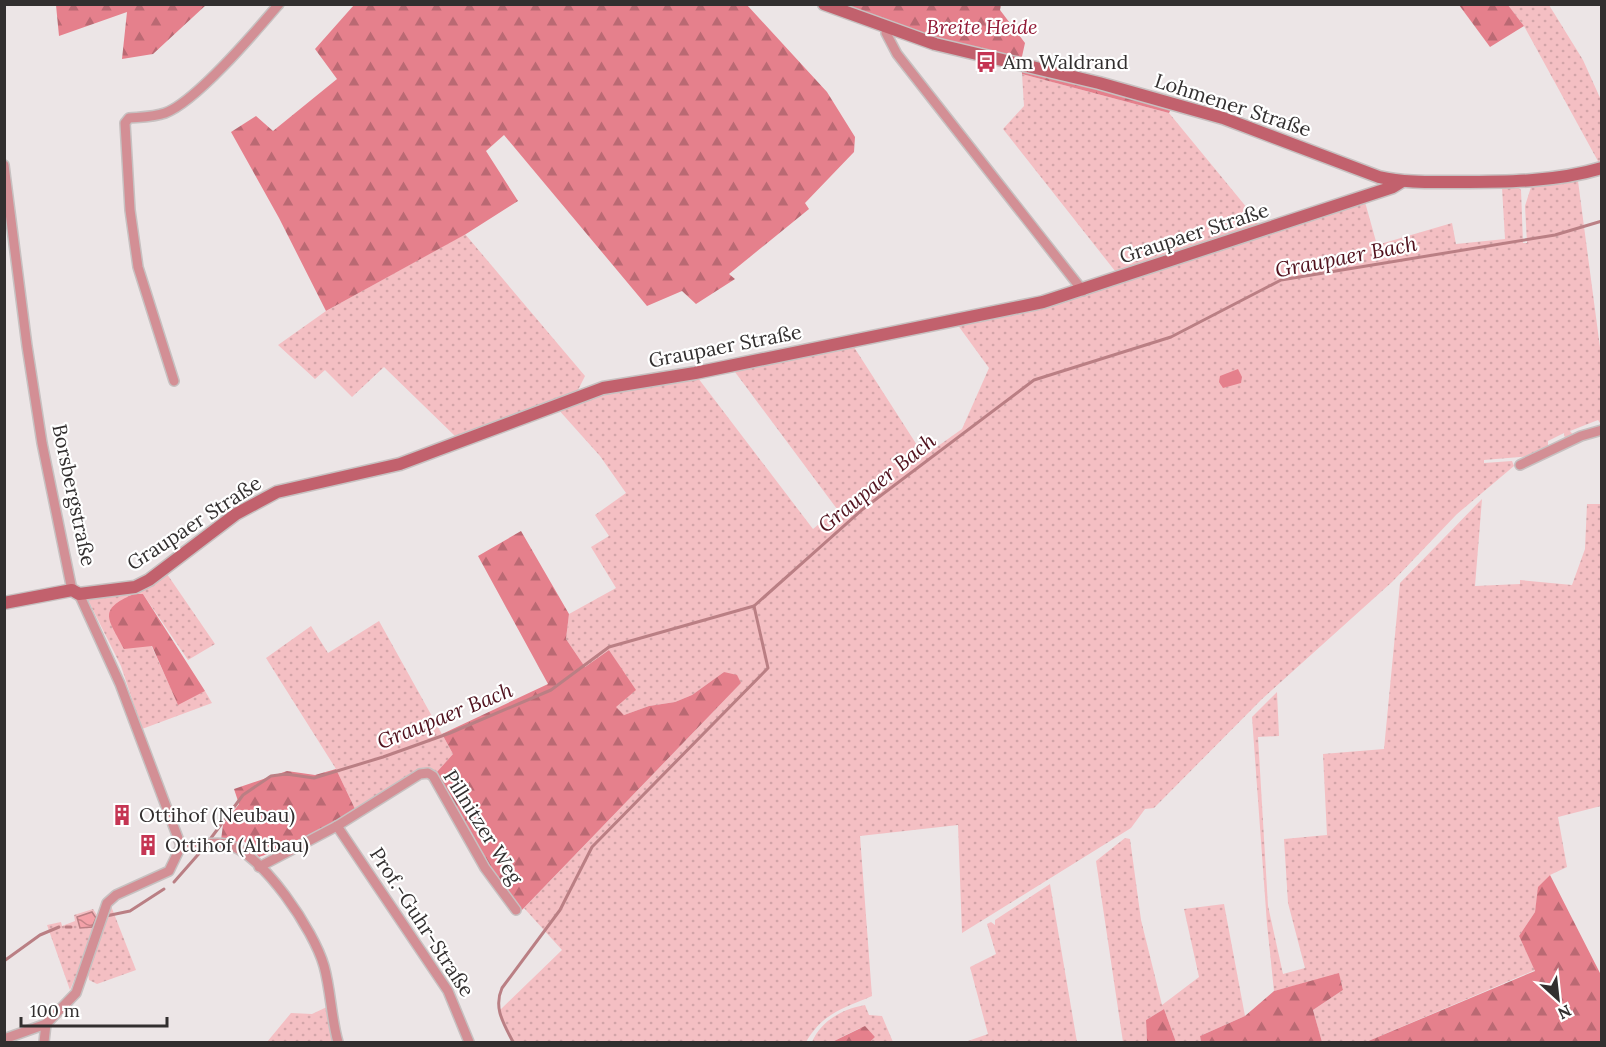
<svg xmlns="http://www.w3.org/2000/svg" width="1606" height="1047" font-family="Lora,serif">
	<defs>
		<pattern id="grass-dots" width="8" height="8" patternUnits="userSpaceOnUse" patternTransform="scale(1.5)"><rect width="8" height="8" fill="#f4bfc3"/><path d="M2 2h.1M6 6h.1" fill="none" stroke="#d2a4a8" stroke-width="1.8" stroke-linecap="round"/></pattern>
		<pattern id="forest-firs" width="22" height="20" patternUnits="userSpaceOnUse" patternTransform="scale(1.5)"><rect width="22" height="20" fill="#e5808c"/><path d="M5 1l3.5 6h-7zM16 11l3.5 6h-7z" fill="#ba6973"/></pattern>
		<pattern id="water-waves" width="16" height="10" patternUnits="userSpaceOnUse" patternTransform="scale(1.5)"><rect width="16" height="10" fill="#f4a1a8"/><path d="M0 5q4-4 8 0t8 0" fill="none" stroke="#c68489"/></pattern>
	</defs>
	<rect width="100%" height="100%" fill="#ece5e6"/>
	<g fill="url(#grass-dots)">
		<polygon points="1508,5 1549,5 1583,60 1601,100 1601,163 1599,163 1524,26"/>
		<polygon points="1022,74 1169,113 1257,220 1258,225 1253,229 1119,276 1003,129 1024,106"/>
		<path d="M1578,181l23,174v69l-3,-4 -28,11 4,5 -9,4 -1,-7 -16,8v7l-16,8 -48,4v3l28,-2 2,5 -57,48 -65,68 -130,117 -108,109 -9,1 -14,19 -169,105 -4,-108 -98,11 12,160c-30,13 -49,17 -66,46h-292l-15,-31 63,-61 -38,-42 217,-225 -17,-11 -32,23 -17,7 -26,4 -25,9 -9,-8 6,-38 -12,-19 -24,17 -19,-28 3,-25 47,-26 -25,-41 18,-11 -14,-21 31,-22 -26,-37 -43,-48 46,-14 95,-16 115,151 24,-20 -102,-137 117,-28 72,112 38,-27 27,-61 -32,-44c30,-6 60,-11 90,-19 108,-29 211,-70 318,-103l12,43 75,-22 4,21 49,-5 -3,-52h16l3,3 2,53h4l-2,-37 6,-19z"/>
		<polygon points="465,234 585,376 577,392 457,438 384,367 352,397 325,370 315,379 278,345 326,311"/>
		<polygon points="1482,499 1475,586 1520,584 1520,580 1572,585 1585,549 1587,504 1601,504 1601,806 1558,817 1567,867 1550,875 1539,887 1535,912 1519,936 1535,970 1366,1042 1322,1042 1313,1010 1343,990 1339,974 1274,991 1267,924 1252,717 1277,692 1279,736 1258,737 1268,906 1283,974 1305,968 1288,903 1284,839 1327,835 1323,754 1384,749 1400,583"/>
		<polygon points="167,574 215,644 188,660 143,594 125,648 151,645 178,704 205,691 212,703 142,729 121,666 88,600 145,587"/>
		<polygon points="379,621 453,754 436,773 428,770 356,811 336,769 266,658 311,626 328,653"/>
		<polygon points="1125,838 1130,839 1141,920 1162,1005 1199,977 1184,909 1224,904 1245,1016 1200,1036 1201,1042 1176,1042 1164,1009 1146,1020 1147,1042 1123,1042 1096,861"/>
		<polygon points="1050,884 1077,1042 965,1042 988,1034 970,967 996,954 987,924 991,922 995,925 995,920"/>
		<polygon points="111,906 136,970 97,984 89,980 87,965"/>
		<polygon points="93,909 99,918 70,990 47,925 61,922 62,926 75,921 74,915"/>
		<path d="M865,1005l4,10 13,1 11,26h-23l5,-5 -15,-9 -28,14h-20c9,-21 30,-33 53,-37z"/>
		<polygon points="329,1006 335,1042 267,1042 291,1013 312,1014"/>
	</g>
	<g fill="url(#forest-firs)">
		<polygon points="56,5 56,4 206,5 153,54 122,59 127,12 59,36"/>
		<polygon points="747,5 827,92 855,137 854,152 805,203 809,209 729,274 735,279 696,304 682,291 647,306 504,135 486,151 518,201 466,234 326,311 279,218 231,132 256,116 273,131 337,79 315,49 354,5"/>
		<polygon points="839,5 1001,5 1000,10 1025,43 1021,61 938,40"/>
		<polygon points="1459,5 1508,5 1524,26 1490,47"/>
		<polygon points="1022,70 1172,107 1169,113 1022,74"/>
		<polygon points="1238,369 1242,377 1241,383 1223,388 1219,382 1220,376"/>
		<polygon points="521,531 569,614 566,639 585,667 609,650 636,690 616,707 624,715 649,706 675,702 692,695 724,672 737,675 741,683 520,912 487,867 436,773 453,754 442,734 548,684 478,556"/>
		<path d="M134,594h9l62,97 -27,14 -26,-59 -28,3c-15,-30 -28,-39 10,-55z"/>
		<polygon points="336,769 356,811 279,854 273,852 259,857 243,840 236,843 221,840 223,825 239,804 234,789 287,771 315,775"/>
		<polygon points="1550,875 1601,975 1601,1042 1366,1042 1535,971 1519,936 1535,912 1538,887"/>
		<polygon points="1339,973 1343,990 1313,1010 1322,1042 1201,1042 1200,1036 1245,1016 1274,991"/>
		<polygon points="1164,1009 1176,1042 1147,1042 1146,1020"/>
		<polygon points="865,1026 875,1037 870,1042 832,1042"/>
	</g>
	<polygon fill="url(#water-waves)" stroke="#ba7f84" stroke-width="1.5" points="92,912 96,918 92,927 80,928 77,917"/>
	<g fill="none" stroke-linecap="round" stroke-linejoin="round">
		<g stroke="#ba7f84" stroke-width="3">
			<polyline points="211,838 243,795 271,776 286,774 314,778 383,757 450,733 551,690 609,647 754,606 863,509 1034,380 1171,337 1281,280 1555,235 1602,221"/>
			<polyline points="174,882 203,849"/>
			<polyline points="106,916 130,911 164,889"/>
			<polyline points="66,927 71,927"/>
			<polyline points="4,961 40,935 59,927"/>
			<path d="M513,1042c-9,-18 -20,-34 -11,-54l58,-78 32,-63 176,-179 -14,-62"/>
		</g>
		<defs>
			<g id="street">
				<polyline points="888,27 886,33 897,54 1083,291"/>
				<polyline points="4,165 27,346 42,443 72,590"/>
				<path d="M174,381l-36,-114 -8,-57 -5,-87 4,-5c11,-1 25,-1 36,-5 31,-11 91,-82 114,-109"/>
				<polyline points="1520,465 1581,436 1602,430"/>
				<polyline points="79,594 120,684 181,846"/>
				<polyline points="337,826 448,991 469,1042"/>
				<path d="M181,846c15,1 30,-5 45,-2 37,9 88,87 98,122 7,25 7,52 14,76"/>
				<polyline points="259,867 337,826 420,774 428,773 433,776 485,868 516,910"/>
				<polyline points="46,1024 76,993 107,903 116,895 169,871 181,846"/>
				<polyline points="4,1039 46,1024"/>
				<polyline points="44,1042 46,1024"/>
			</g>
			<g id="secondary">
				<path d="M824,4l111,40 164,39 124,35 156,59c26,6 52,5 79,5 48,0 97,0 144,-14"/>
				<polyline points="4,603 72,590 79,594 135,587 149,580 236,514 277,492 400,464 603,388 695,373 1043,302 1393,187 1401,182"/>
			</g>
		</defs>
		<use href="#street" stroke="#c7c1c1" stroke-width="12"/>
		<use href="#secondary" stroke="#c7c1c1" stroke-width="15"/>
		<use href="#street" stroke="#d38f95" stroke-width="9"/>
		<use href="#secondary" stroke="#c2616d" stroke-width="12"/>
	</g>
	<defs>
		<symbol id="bus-bare" viewBox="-9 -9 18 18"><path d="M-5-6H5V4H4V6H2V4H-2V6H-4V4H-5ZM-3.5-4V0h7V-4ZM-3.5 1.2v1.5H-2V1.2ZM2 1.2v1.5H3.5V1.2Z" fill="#c53553" stroke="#fff" stroke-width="2.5" paint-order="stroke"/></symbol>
		<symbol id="building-bare" viewBox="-9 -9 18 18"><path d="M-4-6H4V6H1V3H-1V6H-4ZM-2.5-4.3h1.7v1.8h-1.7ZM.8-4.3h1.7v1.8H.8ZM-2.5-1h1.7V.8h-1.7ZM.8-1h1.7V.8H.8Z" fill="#c53553" stroke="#fff" stroke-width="2.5" paint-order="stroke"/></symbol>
	</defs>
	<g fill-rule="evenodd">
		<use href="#bus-bare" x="971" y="47" width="30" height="30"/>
		<use href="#building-bare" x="107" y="800" width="30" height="30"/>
		<use href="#building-bare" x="133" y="830" width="30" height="30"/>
	</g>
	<g text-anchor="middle" stroke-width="4.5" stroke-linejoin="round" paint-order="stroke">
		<g font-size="20" font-style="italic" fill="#921a37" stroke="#fff">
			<text x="982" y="34">Breite Heide</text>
		</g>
		<g font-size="20" fill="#322f2f" stroke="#fff" text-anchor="start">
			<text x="1003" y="69">Am Waldrand</text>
			<text x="139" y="822">Ottihof (Neubau)</text>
			<text x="165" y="852">Ottihof (Altbau)</text>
		</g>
		<g font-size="20" fill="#322f2f" stroke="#fff">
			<text transform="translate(1233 105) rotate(18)" y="7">Lohmener Straße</text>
			<text transform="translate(1194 233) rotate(-18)" y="7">Graupaer Straße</text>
			<text transform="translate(725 346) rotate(-11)" y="7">Graupaer Straße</text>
			<text transform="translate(74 495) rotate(78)" y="7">Borsbergstraße</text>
			<text transform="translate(194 523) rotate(-33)" y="7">Graupaer Straße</text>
			<text transform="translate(483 827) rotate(58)" y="7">Pillnitzer Weg</text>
			<text transform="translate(422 922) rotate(57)" y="7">Prof.-Guhr-Straße</text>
		</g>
		<g font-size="21" font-style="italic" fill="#50111d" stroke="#fff">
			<text transform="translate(1346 257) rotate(-11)" y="7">Graupaer Bach</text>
			<text transform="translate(877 483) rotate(-39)" y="7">Graupaer Bach</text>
			<text transform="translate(445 716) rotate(-22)" y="7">Graupaer Bach</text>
		</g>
	</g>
	<rect width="1606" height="1047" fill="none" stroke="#322f2f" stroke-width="12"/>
	<g transform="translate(1558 999) rotate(153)" stroke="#ffffff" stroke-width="4.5" paint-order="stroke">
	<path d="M0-4.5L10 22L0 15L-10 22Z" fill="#322f2f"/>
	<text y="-9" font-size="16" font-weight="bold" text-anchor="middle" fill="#322f2f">N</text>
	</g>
	<path d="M21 1017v9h146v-9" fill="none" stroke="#322f2f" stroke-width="3"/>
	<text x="30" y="1017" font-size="18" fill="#322f2f" stroke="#ffffff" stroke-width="4.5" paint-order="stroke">100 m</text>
</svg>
